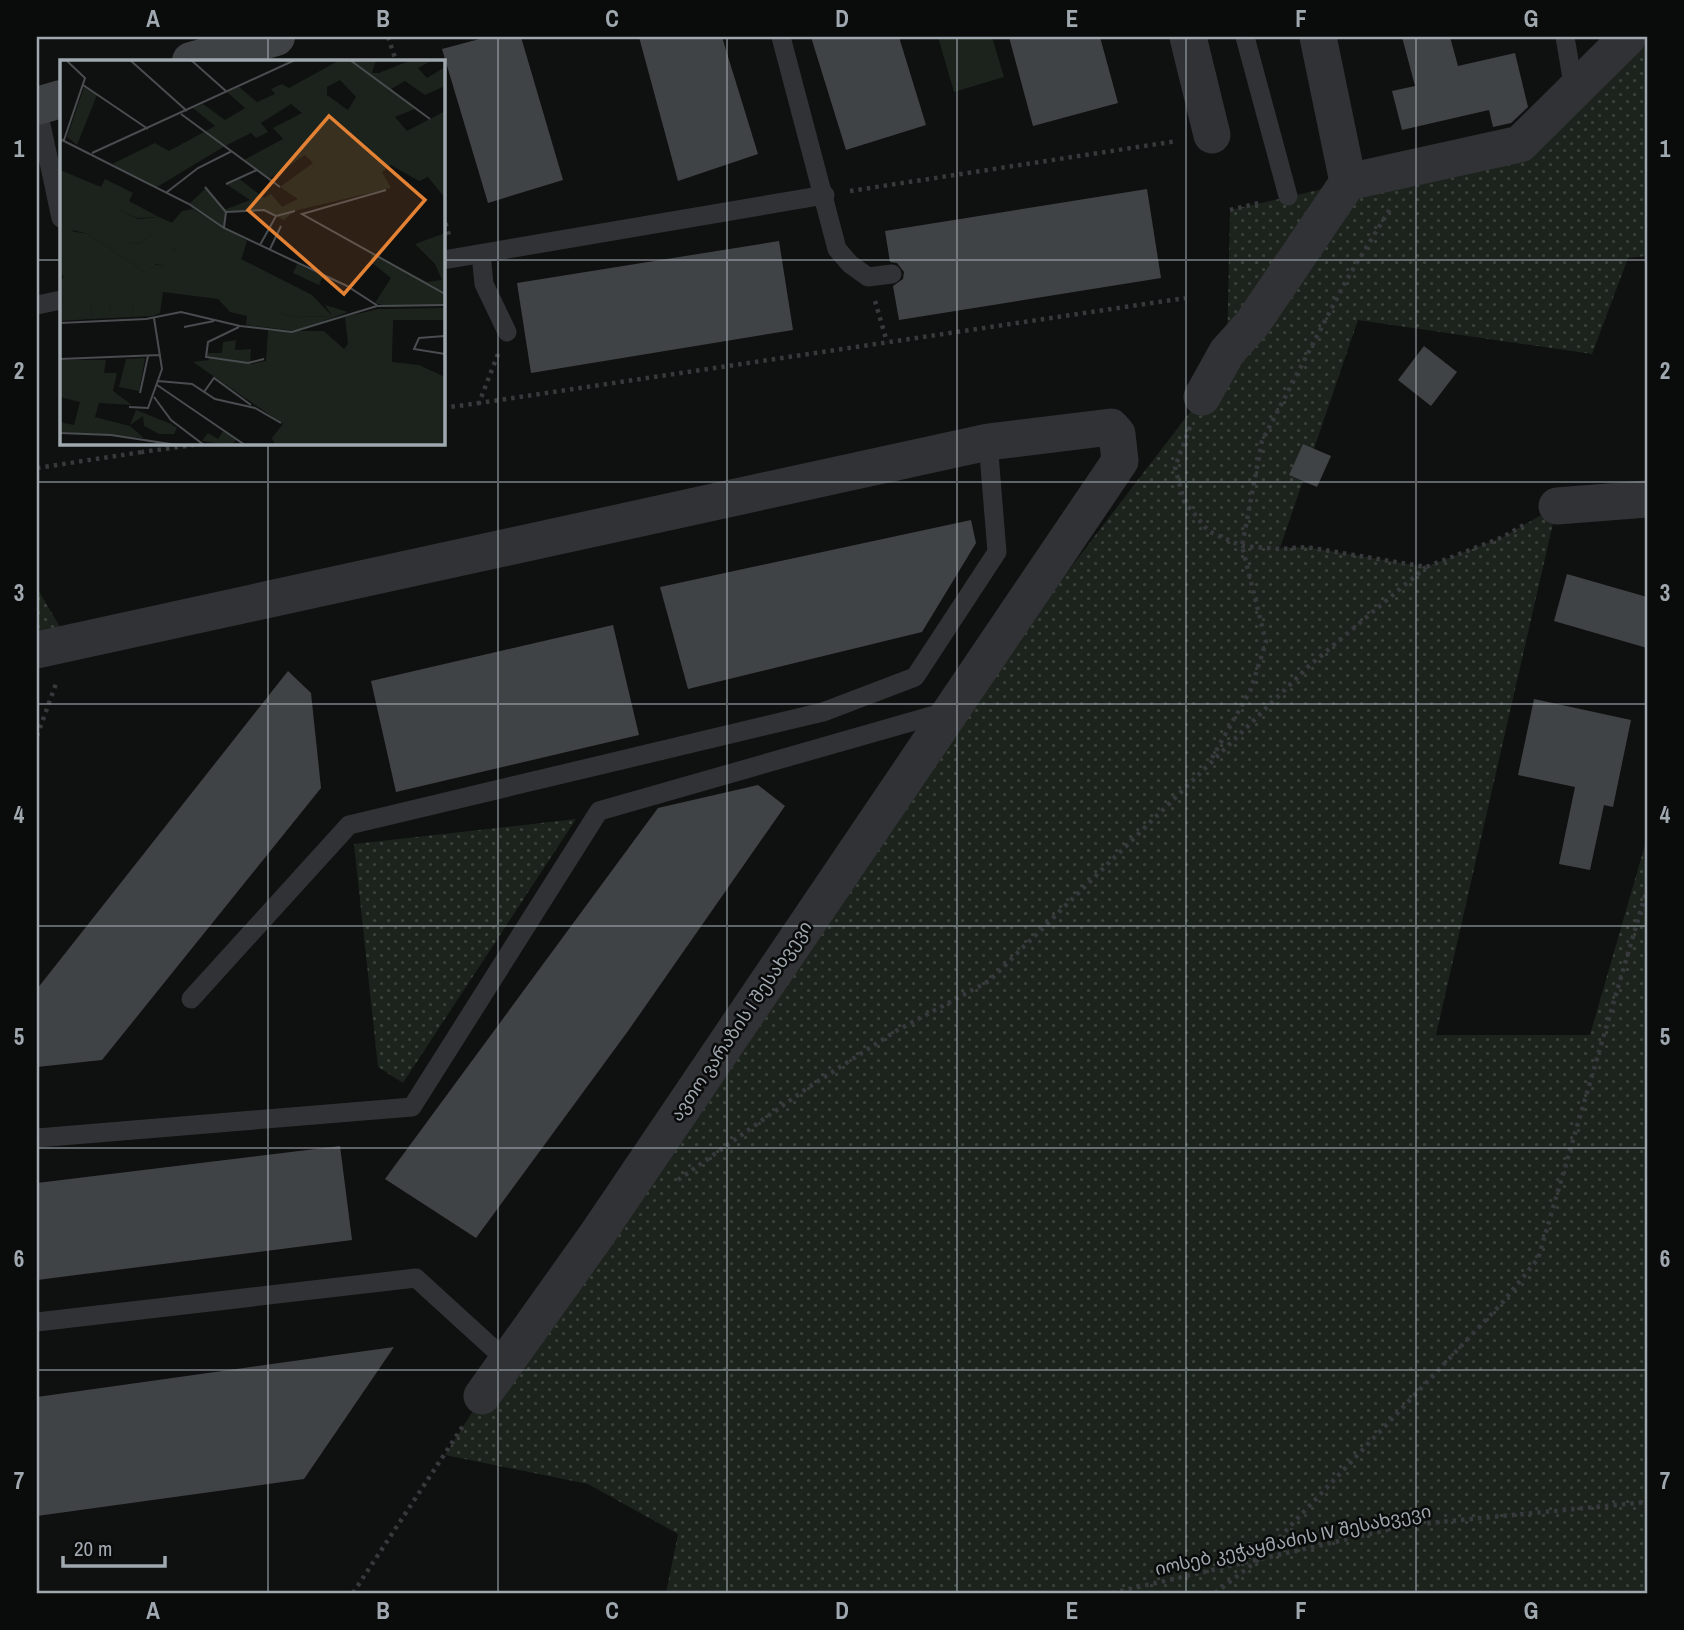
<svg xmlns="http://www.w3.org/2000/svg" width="1684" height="1630" font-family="'Archivo Narrow','Noto Sans Georgian',sans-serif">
	<defs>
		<pattern id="grass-dots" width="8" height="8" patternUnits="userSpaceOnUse" patternTransform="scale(1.75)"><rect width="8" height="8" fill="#1c231c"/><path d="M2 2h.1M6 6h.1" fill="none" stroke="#3a403a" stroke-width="1.8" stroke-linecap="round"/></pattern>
	</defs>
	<rect width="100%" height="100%" fill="#0f1010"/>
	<g fill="url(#grass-dots)">
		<polygon points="1628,37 1647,37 1647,256 1628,258 1592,354 1358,320 1280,548 1306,547 1426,567 1503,537 1557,506 1436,1035 1590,1035 1647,838 1647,1593 666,1593 678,1534 588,1484 445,1455 574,1251 992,670 1210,386 1227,352 1230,210 1520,144"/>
		<polygon points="37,588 70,644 37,650"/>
		<polygon points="576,819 403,1083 378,1067 354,844"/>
	</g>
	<polygon fill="#1c231c" points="938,37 992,37 1004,77 954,92"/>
	<g fill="#404346">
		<polygon points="487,37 521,37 563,180 488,203 442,49"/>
		<polygon points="639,37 722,37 758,154 678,181"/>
		<polygon points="811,37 899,37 926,125 846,150"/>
		<polygon points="1009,37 1100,37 1118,103 1033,126"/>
		<polygon points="1402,37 1450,37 1458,66 1515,53 1528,107 1511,123 1493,127 1489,110 1402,130 1392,91 1415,86"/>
		<polygon points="1147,189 1161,278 899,320 893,286 903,279 904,272 897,263 890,262 885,231"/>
		<polygon points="779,241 793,330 531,373 517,283"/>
		<polygon points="1424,346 1457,372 1431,406 1398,380"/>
		<polygon points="1303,444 1331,456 1317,487 1289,475"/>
		<polygon points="971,520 976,543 922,632 688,689 660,587"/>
		<polygon points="1567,574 1647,597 1647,648 1554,621"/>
		<polygon points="613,625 639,735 396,792 371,681"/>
		<polygon points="288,671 311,693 321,788 102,1060 37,1067 37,989"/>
		<polygon points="1534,699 1631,720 1613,807 1604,805 1590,870 1559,864 1575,787 1518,775"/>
		<polygon points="758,785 785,806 628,1031 476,1238 385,1179 658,808"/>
		<polygon points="340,1146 352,1240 37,1280 37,1183"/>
		<polygon points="394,1347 304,1479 37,1516 37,1397"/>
	</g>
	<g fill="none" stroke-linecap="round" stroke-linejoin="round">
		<g stroke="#37393c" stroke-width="4.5" stroke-dasharray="3.5 5" stroke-linecap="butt">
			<polyline points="388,37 396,61"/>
			<polyline points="850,191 1177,141"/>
			<polyline points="1230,210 1263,202"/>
			<polyline points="443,215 449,235"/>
			<polyline points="875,301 887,342"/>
			<polyline points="498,354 479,403 1185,298"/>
			<polyline points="443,408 479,403"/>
			<polyline points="1190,427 1175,467 1184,501 1208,531 1242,546 1280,549 1306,547 1426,567 1503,537 1527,523"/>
			<polyline points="138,443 142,452 208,443"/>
			<polyline points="37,468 142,452"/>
			<polyline points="37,736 57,681"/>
			<polyline points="1212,758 1251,689 1266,642 1242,546 1262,441 1347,279 1390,209"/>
			<polyline points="678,1180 809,1087 896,1031 989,981 1310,665 1426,567"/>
			<polyline points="353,1593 465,1423"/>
			<polyline points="1112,1593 1409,1525 1647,1502"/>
			<polyline points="1215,1593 1258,1560 1502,1303 1538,1259 1647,889"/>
		</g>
		<g stroke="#313235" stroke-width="19">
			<polyline points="781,37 837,249 850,264 868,277 892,274"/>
			<polyline points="1245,37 1288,196"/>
			<polyline points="1565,37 1574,90"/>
			<polyline points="37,106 61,218"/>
			<polyline points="481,254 484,284 507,332"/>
			<polyline points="443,260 825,195"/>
			<polyline points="37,305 61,300"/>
			<polyline points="191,999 349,825 823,712 915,677 997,552 988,442"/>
			<polyline points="37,1138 412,1107 599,811 949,711"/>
			<polyline points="37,1322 416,1278 507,1361"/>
		</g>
		<g stroke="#313235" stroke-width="37">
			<polyline points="1188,37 1212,135"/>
			<polyline points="1348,182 1520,144 1628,37"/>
			<polyline points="1202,397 1227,352 1252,324 1348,182 1318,37"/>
			<polyline points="1557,506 1647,499"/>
			<polyline points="37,650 988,442 1111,427 1117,434 1120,461 596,1236 482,1396"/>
		</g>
		<g stroke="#3f4245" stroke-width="38">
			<polyline points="191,61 276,37"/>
			<polyline points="37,106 61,99"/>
		</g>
	</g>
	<path fill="none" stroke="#a1a9b0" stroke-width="2" stroke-opacity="0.55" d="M268,37v24M498,37v1556M727,37v1556M957,37v1556M1186,37v1556M1416,37v1556M37,260h24M443,260h1204M268,443v1150M37,482h1610M37,704h1610M37,926h1610M37,1148h1610M37,1370h1610"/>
	<g text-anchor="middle" stroke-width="5" stroke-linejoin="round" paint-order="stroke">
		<g font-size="18" fill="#a1a9b0" stroke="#0a0b0b">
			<text transform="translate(741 1021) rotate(-56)" y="6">ავთო ვარაზის I შესახვევი</text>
			<text transform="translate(1293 1540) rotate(-12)" y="6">იოსებ კეჭაყმაძის IV შესახვევი</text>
		</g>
	</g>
	<g transform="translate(60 60)">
		<rect width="385" height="385" fill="#0f1010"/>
		<path d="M280,0h36l-4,13h7l32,-13h22l-15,8 9,10 18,-11v19l-20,9 -20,-14 -14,8 26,19 -22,9 12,14 38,-20v87l-17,-21 -9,4 -28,-16 -9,7 9,16 -97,23 -10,9 -20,-10 -38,2 -2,16 -35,-24 17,-16 18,22 26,-10 -24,-16 12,-6 26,20 7,-4 11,13 16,-8 -18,-12 33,-24 -8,-8 -36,24 -25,-19 39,-21 -10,-11 29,-15 -11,-9 -30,19 7,9 -12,6 -5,-5 -26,13 -68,41 -45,-23 43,-21 14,8 46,-25 -22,-18 10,-4 22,16 20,-12 -18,-16 12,-5 18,15 18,-8 -4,-5 11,-5 7,4zM280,20l16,17 -8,13 -21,-15v-8zM24,27l13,8 -20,50 -10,-8zM0,110l41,17 18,23 19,9 21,-2 16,7 -5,5 -11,-1 -19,16 -14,-2 -30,-16 -25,5 17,3 57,38 7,-8 12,2 26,15 101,36 41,-1 -7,-11 23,7 -52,19 -50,-6 1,-9 -17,-4 -12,-13 -55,-7 -3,21 -8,3 -19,1 -1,-13h-21l-1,14 -1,-14h-17l-1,15 -31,2v-38l4,-7 -4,-1zM385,173v72l-54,2 -16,-4 16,-25 -20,-16 1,-9 55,29 15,-2 -7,-16 -20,-20zM237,204l26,12 -4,9 -26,-12zM385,248v12h-52l-1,42 27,3 26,12v68h-170l-3,-7 11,-14 -90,-62 16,-2 -3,-7h16l1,-11 13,-2 -1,10 16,-1 -1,15 16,-3 2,-30h56l20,18 4,-5 -3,-27 33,-8zM85,298l-6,33 -20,-4 7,-28zM0,300h46l-2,13h13l-4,18 19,14 -33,-2 -4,14 35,9 14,12 -84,-6v-10l14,3 6,-23 -20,-5zM164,370l13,9 -6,6 -29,-4 6,-8 10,6z" fill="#1c231c" fill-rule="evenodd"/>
		<path d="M43,165l23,17 14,2 20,-17 10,2 -10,9 15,12 17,4 10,-10 41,16 69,35 20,21 -41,1 -101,-35 -16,-1 -10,-15 -8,-2 -11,8 -57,-38 -23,-6zM342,305l43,12v12l-41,-18zM196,309l26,5 50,20 -68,-16 -33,1v-5l-10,-4zM325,311l44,19 -1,5 17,7v5l-24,-7 1,-5 -11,-4 1,-3 -29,-11zM284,338l11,2 43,25 -18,-7 1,4h-13l-71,-16 16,-7zM336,366l49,11v8l-43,-2 -13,-16z" fill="#1c231c"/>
		<path d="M133,149l54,32 -6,19 -38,-15 -3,3 6,4 -7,8 -7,-5 -7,2 -26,-19 23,-27z" fill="#1c231c"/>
		<path d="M45,119l28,14 -4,8 30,16 -22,1 -24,-11 -12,-20zM49,243l1,11v-10h22l1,13 -42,2 1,-15zM76,350l35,14 6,4 -3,6h-15l-15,-8 -1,-10 -13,9z" fill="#1c231c"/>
		<path fill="none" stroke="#494d50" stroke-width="2" d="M70,0l57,51M131,0l36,32M290,0l80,59M23,25l65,44M121,54l99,73M0,79l129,65 35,24 123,58 31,20 67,-1M4,80l21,-62 -19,-18M32,93l203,-93M166,124l31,-14M145,127l21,25 -2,15M326,130l-84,24 143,80M107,132l31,-24 34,-17M166,152l38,-2 12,6M200,185l16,-29 19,-5M210,189l11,-23M0,263l86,-4 35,-7 59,14 52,6 85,-26M124,267l30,-6M179,267l-31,15 -2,15 42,6 16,-4M385,276l-26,2 -5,11 31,5M0,299l99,-4M98,321l34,3 23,15 40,9 26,15M97,325l88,60M144,332l10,-14 37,27M80,333l8,-37M94,337l17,23 33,25M69,347l19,1 14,-39 -8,-51M0,373l51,2 66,10"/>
		<path fill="#e38235" fill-opacity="0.15" stroke="#e38235" stroke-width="3.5" d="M269,56l96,84 -81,94 -96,-84z"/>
		<rect width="385" height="385" fill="none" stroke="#a1a9b0" stroke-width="3.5"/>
	</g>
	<rect width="1684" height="1630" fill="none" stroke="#0a0b0b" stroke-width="77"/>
	<path d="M63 1556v10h102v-10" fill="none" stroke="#a1a9b0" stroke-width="3.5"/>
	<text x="74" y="1556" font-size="21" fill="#a1a9b0" stroke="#0a0b0b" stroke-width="5" paint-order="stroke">20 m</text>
	<rect x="38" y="38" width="1608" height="1554" fill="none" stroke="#a1a9b0" stroke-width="2.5"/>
	<g font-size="23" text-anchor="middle" font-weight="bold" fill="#a1a9b0">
		<text x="153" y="27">A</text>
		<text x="383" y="27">B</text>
		<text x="612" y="27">C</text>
		<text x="842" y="27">D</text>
		<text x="1072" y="27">E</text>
		<text x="1301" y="27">F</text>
		<text x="1531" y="27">G</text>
		<text x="19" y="157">1</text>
		<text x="1665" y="157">1</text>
		<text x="19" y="379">2</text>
		<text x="1665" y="379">2</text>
		<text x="19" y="601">3</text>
		<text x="1665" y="601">3</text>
		<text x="19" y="823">4</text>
		<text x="1665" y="823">4</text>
		<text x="19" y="1045">5</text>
		<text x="1665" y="1045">5</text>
		<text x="19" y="1267">6</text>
		<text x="1665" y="1267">6</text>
		<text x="19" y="1489">7</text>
		<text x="1665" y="1489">7</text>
		<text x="153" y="1619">A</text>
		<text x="383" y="1619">B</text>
		<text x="612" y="1619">C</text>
		<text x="842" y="1619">D</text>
		<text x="1072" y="1619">E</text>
		<text x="1301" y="1619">F</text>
		<text x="1531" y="1619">G</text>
	</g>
</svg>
